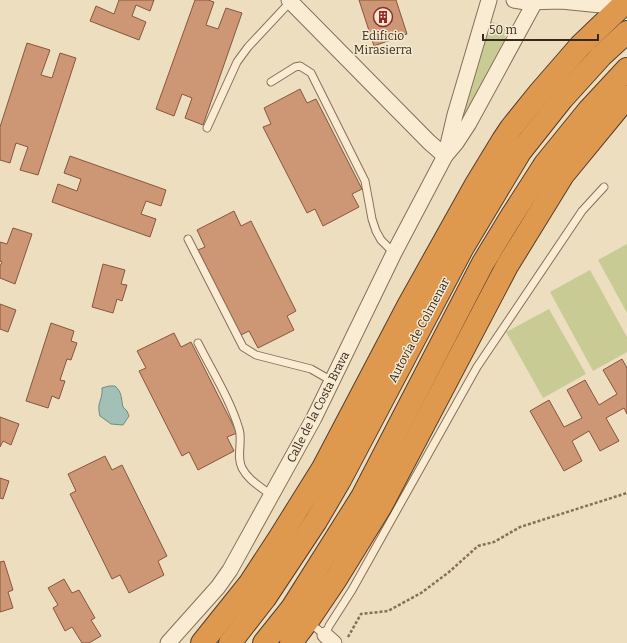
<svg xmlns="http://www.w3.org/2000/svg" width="627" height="643" font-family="Bitter,serif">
	<rect width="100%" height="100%" fill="#eedec0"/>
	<g fill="#c8cc94">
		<polygon points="490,21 511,29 463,121 461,122 460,120"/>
		<polygon points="627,244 627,313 598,260"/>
		<polygon points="590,270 627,337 627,352 593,371 550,292"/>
		<polygon points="549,309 586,374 543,398 506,332"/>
	</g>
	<path fill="#a3c0b6" stroke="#6a8e83" d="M109,386h6c7,6 6,12 8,21l4,4 2,5 -6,9 -12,-1 -11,-8c-4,-14 3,-15 2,-28z"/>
	<g fill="#cd9675" stroke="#86573e">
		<polygon points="119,0 154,0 150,11 136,5 132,16 146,22 139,40 90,21 96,6 114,14"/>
		<polygon points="195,0 208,0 214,2 206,25 218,29 226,8 242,13 203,125 185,118 192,98 182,94 174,116 156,109"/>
		<polygon points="359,0 396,0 407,34 374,46"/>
		<polygon points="27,43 50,50 41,75 52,78 60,53 76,58 38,175 20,170 28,147 16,143 10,163 0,160 0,127"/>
		<polygon points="300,89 307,103 316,99 362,189 352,194 359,207 323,226 315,209 307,213 263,127 271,124 264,108"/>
		<polygon points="70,156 166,190 161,206 146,201 141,214 156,219 150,237 52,202 58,184 77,191 81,179 64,173"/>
		<polygon points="234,211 241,226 251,221 296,311 287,316 294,330 258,348 249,331 241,335 198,250 205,247 197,230"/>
		<polygon points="13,228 32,234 15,284 0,278 0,266 2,262 0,261 0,242 7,244"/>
		<polygon points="103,264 125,270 121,284 127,285 122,301 117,299 113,313 92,307"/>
		<polygon points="0,304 16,310 8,332 0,329"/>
		<polygon points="51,323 74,331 71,341 77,343 71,360 67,359 60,380 65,381 59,399 52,396 48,408 26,401"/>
		<polygon points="174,333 181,347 191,342 237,433 227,437 234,451 198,470 189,452 182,456 139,371 146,368 137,351"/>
		<polygon points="622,359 627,368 627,414 624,408 606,418 619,441 600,451 589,431 572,441 582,461 564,471 530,411 549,400 564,427 582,418 567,390 585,380 599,405 617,394 603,370"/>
		<polygon points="0,417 19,424 11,445 3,441 0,447"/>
		<polygon points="105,456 112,470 122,465 167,556 158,561 164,575 129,593 120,575 112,579 70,494 76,491 68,474"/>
		<polygon points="0,478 9,481 3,499 0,498"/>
		<polygon points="4,561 13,590 8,592 13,608 0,612 0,562"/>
		<polygon points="64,579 72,593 79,590 95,618 91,620 101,636 89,643 82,643 72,627 65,631 53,608 58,605 48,588"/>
	</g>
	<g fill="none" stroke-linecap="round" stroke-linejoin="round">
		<defs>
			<g id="lane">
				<polyline points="271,82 295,67 300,66 311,73 365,181 372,219 376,231 381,240 394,253"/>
				<polyline points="207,128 237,62 248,47 291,1"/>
				<polyline points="188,239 243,347 256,355 311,369 332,381"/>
				<path d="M198,343c14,28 32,56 41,86 4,12 -3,27 3,39 6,12 19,19 29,27"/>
				<polyline points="311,622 316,628 325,635 329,626 352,590 477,367 582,211 604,187"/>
			</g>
			<g id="street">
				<polyline points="289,0 429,142 445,156"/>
				<polyline points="514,0 526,2 561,1 611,6"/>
				<polyline points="446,153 455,115 489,0"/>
				<polyline points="325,635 334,643"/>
				<polyline points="168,643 218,587 230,570 314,418 394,253 445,156 456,143 469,123 536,0"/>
			</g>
			<g id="highway">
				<polyline points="202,643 250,583 280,537 323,468 408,306 475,186 503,140 511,128 540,92 580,46 627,1"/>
				<polyline points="230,643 265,598 316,521 340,480 463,247 520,152 562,99 601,56 627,32"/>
				<polyline points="264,643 292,608 362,497 483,263 511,217 545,164 588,111 627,69"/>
				<polyline points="291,643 309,619 336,579 381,506 507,266 563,175 627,97"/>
			</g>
		</defs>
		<use href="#lane" stroke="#876f58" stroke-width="9"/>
		<use href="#street" stroke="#876f58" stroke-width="17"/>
		<use href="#highway" stroke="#553d2c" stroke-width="24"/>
		<polyline stroke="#876f58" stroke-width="2.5" stroke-dasharray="3 2" stroke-linecap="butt" points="348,637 361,614 388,611 421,593 449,572 478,546 494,542 520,527 627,493"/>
		<use href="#lane" stroke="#f9ecd3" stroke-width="7"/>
		<use href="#street" stroke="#f9ecd3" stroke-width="15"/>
		<use href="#highway" stroke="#df994f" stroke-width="22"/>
	</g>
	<defs>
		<symbol id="building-ring" viewBox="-11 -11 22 22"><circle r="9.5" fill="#f5e9cf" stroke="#96282d" stroke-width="1.5"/><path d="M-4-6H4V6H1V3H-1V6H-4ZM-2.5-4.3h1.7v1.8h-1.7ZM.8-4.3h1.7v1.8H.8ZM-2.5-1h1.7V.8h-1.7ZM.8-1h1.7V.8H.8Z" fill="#96282d"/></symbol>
	</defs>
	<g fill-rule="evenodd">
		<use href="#building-ring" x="372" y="6" width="22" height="22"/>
	</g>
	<g text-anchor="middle" stroke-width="3" stroke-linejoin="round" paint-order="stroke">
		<g font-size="12" fill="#36281c" stroke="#f5e9cf">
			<text x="383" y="40">Edificio<tspan x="383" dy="14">Mirasierra</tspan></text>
		</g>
		<g font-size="12" fill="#36281c" stroke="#f5e9cf">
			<text transform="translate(419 330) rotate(-62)" y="4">Autovía de Colmenar</text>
			<text transform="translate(318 407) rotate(-63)" y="4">Calle de la Costa Brava</text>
		</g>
	</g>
	<path d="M483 34v6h115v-6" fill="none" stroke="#36281c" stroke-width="2"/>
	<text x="489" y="34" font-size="12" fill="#36281c" stroke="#f5e9cf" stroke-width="3" paint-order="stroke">50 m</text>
</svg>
